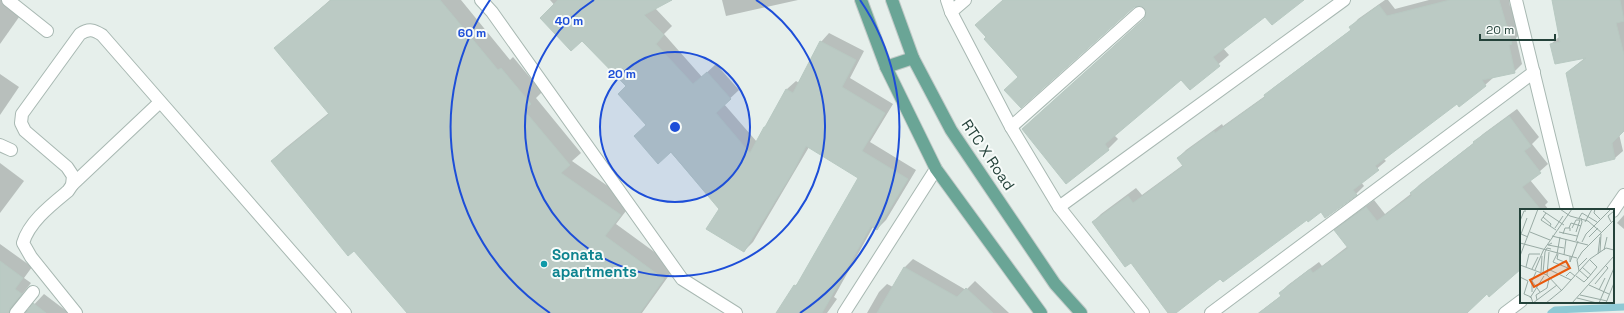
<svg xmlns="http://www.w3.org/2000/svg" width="1624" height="313" font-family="'Space Grotesk',sans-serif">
	<rect width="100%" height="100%" fill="#e6efeb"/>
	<g fill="#0003">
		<polygon points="0,0 10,0 24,10 0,44"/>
		<polygon points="330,0 461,0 510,60 513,57 542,92 536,98 581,153 572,161 632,203 616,224 675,267 642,313 408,313 354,250 272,161 283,150 330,112 275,48"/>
		<polygon points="550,0 670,0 655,8 672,26 664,34 702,77 716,64 739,90 724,104 757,142 787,89 796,81 799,83 821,42 829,33 864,51 850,78 893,104 870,142 916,170 886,220 877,229 873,227 834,297 837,299 827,313 777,313 795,286 802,279 860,177 809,147 753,242 744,251 720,209 647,125 627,86"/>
		<polygon points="722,0 798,0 726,16"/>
		<polygon points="1003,0 1302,0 1265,15 1223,48 1229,55 1190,89 1181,79 1114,135 1118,139 1108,149 1023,129 1146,17 1147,15 1146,8 1141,5 987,37 986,16"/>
		<polygon points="1385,0 1388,0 1395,9 1429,0 1509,0 1510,6 1513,8 1519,35 1516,38 1522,64 1514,72 1494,77 1485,85 1457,102 1383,158 1386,161 1361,182 1364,186 1356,194 1307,219 1221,278 1174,313 1169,313 1131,262 1093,222 1101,214 1136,188 1142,195 1183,165 1178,158 1186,150 1222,124 1223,126 1265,96 1273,88 1352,29 1351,27 1358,19"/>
		<polygon points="1553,0 1624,0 1624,129 1619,134 1623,151 1615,158 1567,73 1586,57 1551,44 1559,37"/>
		<polygon points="0,74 19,87 0,115"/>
		<polygon points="1517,109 1539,137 1532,144 1548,164 1530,180 1548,202 1545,205 1549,210 1521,210 1521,267 1487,293 1466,313 1258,313 1282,295 1280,293 1288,285 1319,262 1322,266 1348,246 1336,230 1344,222 1374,200 1385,214 1412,193 1419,185 1475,142 1483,134"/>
		<polygon points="0,163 24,181 0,213"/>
		<polygon points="1624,215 1624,229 1617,223"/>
		<polygon points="0,244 32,267 24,278 31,283 20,297 19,306 25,310 29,310 44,294 69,313 0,313"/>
		<polygon points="913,259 966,290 975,281 1009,313 867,313 879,292 887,284 893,287 905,267"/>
	</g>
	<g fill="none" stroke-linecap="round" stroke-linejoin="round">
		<polyline stroke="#8ec9d4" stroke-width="7" points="1551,313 1555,310 1624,307"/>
	</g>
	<g fill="#bbcac4" stroke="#b8c9c2">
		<polygon points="331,0 440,0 498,70 501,68 531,104 524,110 570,165 561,173 621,215 605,236 664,279 640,313 407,313 354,251 348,256 271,161 329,114 274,48"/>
		<polygon points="558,0 672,0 644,15 664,35 656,44 693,84 707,72 731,99 716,113 750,153 764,127 765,127 786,89 793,93 820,41 856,60 842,87 885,113 862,151 908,179 877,230 871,226 822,313 776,313 794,285 796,286 858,178 806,146 794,170 744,252 706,229 719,209 671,152 658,164 634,136 646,125 618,94 626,86 582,41 571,51 540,18"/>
		<polygon points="1003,0 1304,0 1272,25 1265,17 1213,57 1220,66 1190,90 1181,80 1105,144 1109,150 1066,184 1022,129 1144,19 1146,11 1141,6 1134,7 1021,108 1004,90 1018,77 984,39 986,37 975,25"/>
		<polygon points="1450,0 1499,0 1512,44 1509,45 1515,73 1482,80 1486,86 1459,107 1457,104 1375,166 1379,170 1353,190 1357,195 1325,218 1321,212 1308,222 1307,220 1223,282 1220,279 1176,313 1168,313 1131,263 1125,267 1092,222 1128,196 1133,203 1183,166 1177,158 1214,131 1215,133 1265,97 1264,95 1351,30 1349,27 1379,5 1387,16"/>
		<polygon points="1552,0 1620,0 1624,21 1616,23 1624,55 1624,131 1612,143 1615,159 1586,166 1566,73 1586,58 1555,64 1550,44 1560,42"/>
		<polygon points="1509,116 1531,146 1524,151 1541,173 1522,187 1541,210 1521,210 1521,269 1489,297 1487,294 1467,313 1259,313 1281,296 1279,293 1310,269 1313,273 1348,248 1334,230 1366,207 1377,221 1412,195 1410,193 1474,143 1473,142"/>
		<polygon points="0,261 23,278 15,289 22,294 10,308 9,313 0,313"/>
		<polygon points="904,267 957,297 966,288 993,313 877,313"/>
		<polygon points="33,303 46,313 26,313"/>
	</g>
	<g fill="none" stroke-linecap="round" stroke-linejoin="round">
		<defs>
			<g id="minor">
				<polyline points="8,0 47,31"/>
				<polyline points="481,0 492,12 682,279 736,313"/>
				<polyline points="947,0 951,12 1011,127 1059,207 1143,313"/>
				<polyline points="1516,0 1567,210"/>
				<polyline points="951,12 965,0"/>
				<polyline points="1011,127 1139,13"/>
				<polyline points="0,145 11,150"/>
				<polyline points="72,185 160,102"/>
				<polyline points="1059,207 1344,0"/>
				<polyline points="1613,211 1624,195"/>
				<polyline points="16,313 33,292"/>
				<path d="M76,313l-45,-56 -8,-14c6,-21 28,-38 45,-52l4,-6 1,-9 -6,-9 -42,-36 -4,-8 1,-9 58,-80c9,-6 14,-4 22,1l243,278"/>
				<polyline points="844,313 936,169"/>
				<polyline points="1211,313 1534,72"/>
				<polyline points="1505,313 1521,301"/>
			</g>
			<g id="primary">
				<polyline points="861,0 886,67 936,169 1041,313"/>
				<polyline points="892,0 913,58 951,130 1055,284 1081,313"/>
				<polyline points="886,67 913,58"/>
			</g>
		</defs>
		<use href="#minor" stroke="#a8b8b2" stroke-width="14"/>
		<use href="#primary" stroke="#c2cac8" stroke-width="14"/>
		<use href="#minor" stroke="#fff" stroke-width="12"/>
		<use href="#primary" stroke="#6aa596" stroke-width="12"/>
	</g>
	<circle cx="675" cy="127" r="75" fill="#1d4ed8" fill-opacity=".12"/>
	<g fill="none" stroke="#1d4ed8" stroke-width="2">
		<circle cx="675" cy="127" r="75"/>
		<path d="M756 0A150 150 0 1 1 594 0"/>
		<path d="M550 313A224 224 0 0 1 490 0M860 0A224 224 0 0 1 800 313"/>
	</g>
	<circle fill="#0f9aa8" stroke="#f7fbf9" stroke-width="1.5" cx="544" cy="264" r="4"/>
	<g text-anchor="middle" stroke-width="4" stroke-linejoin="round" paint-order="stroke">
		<g font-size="15" fill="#24423a" stroke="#f7fbf9">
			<text transform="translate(988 155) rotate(56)" y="5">RTC X Road</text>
		</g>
		<g font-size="15" font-weight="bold" fill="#0d838f" stroke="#f7fbf9" text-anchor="start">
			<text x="552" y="260">Sonata<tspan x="552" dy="17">apartments</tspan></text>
		</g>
	</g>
	<g transform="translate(1520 209)">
		<rect width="94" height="94" fill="#e6efeb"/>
		<path fill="none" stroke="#98aaa4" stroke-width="1" d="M40,0l10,7 18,5 14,12M75,0l-1,4 6,6M23,2l21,14M26,4l-5,7 15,10M23,8l8,7 -1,2M7,9l-6,16 7,3M59,9l3,-5 15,9M0,12l4,-10h2M65,13l7,-13M91,13l-3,-6 6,-5M35,19l8,-12M49,19l2,-5 10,3M52,19l4,-8h4M10,23l20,8M39,23l18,4M56,23l4,-12M43,25l2,-6h5v3M32,27l36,9M69,28l9,-9M56,32l6,-19 -1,-4M62,33l4,-8 25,-25M0,34l57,15M32,34l-4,2 16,3M84,41l3,-13M80,43l1,-18M37,45l-4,8 15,6 -1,-5 -10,-4 1,-5M37,45l3,-17M78,45l2,-17M44,46l2,-16M0,47l18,-47M50,47v6l8,-21M0,56l27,10 15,16M6,58l3,-13h11M58,58l9,-9M62,58l9,8M12,60l6,-12M28,60l23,11M15,61l8,-19 29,-42M59,61l9,8M59,62l-2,-11 5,-8 32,-32M21,63l1,-16M23,64l2,-21 2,-4 4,1M27,66l2,-23M46,67l4,-4 5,4M56,67l8,6 4,-4 9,-11 -7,-7M0,68l8,4 -4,13 7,3 2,6M12,72l8,11M75,75l13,-16 -2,-2M69,76l20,9M79,81l6,-12M12,83v-11l4,-9M60,86l27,6M10,89l14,-22M57,89l20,5M17,91l-1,-5 11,-7 2,-9M13,94l24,-18M26,94l16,-13 28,-31 16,-11 8,2M52,94l42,-47M79,94l15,-35M86,94l8,-20"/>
		<path fill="#e8590c" fill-opacity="0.15" stroke="#e8590c" stroke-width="2" d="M46,52l4,7 -36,19 -4,-7z"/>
		<rect width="94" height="94" fill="none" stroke="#24423a" stroke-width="2"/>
	</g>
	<circle cx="675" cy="127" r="6" fill="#1d4ed8" stroke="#f7fbf9" stroke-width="2"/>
	<g font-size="12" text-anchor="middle" font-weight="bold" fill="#1d4ed8" stroke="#f7fbf9" stroke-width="4" stroke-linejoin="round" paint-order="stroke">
		<text x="569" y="25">40 m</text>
		<text x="472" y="37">60 m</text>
		<text x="622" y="78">20 m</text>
	</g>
	<path d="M1480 34v6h75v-6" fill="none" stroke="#24423a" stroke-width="2"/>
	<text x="1486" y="34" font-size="12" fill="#24423a" stroke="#f7fbf9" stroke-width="3" paint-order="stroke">20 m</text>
</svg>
